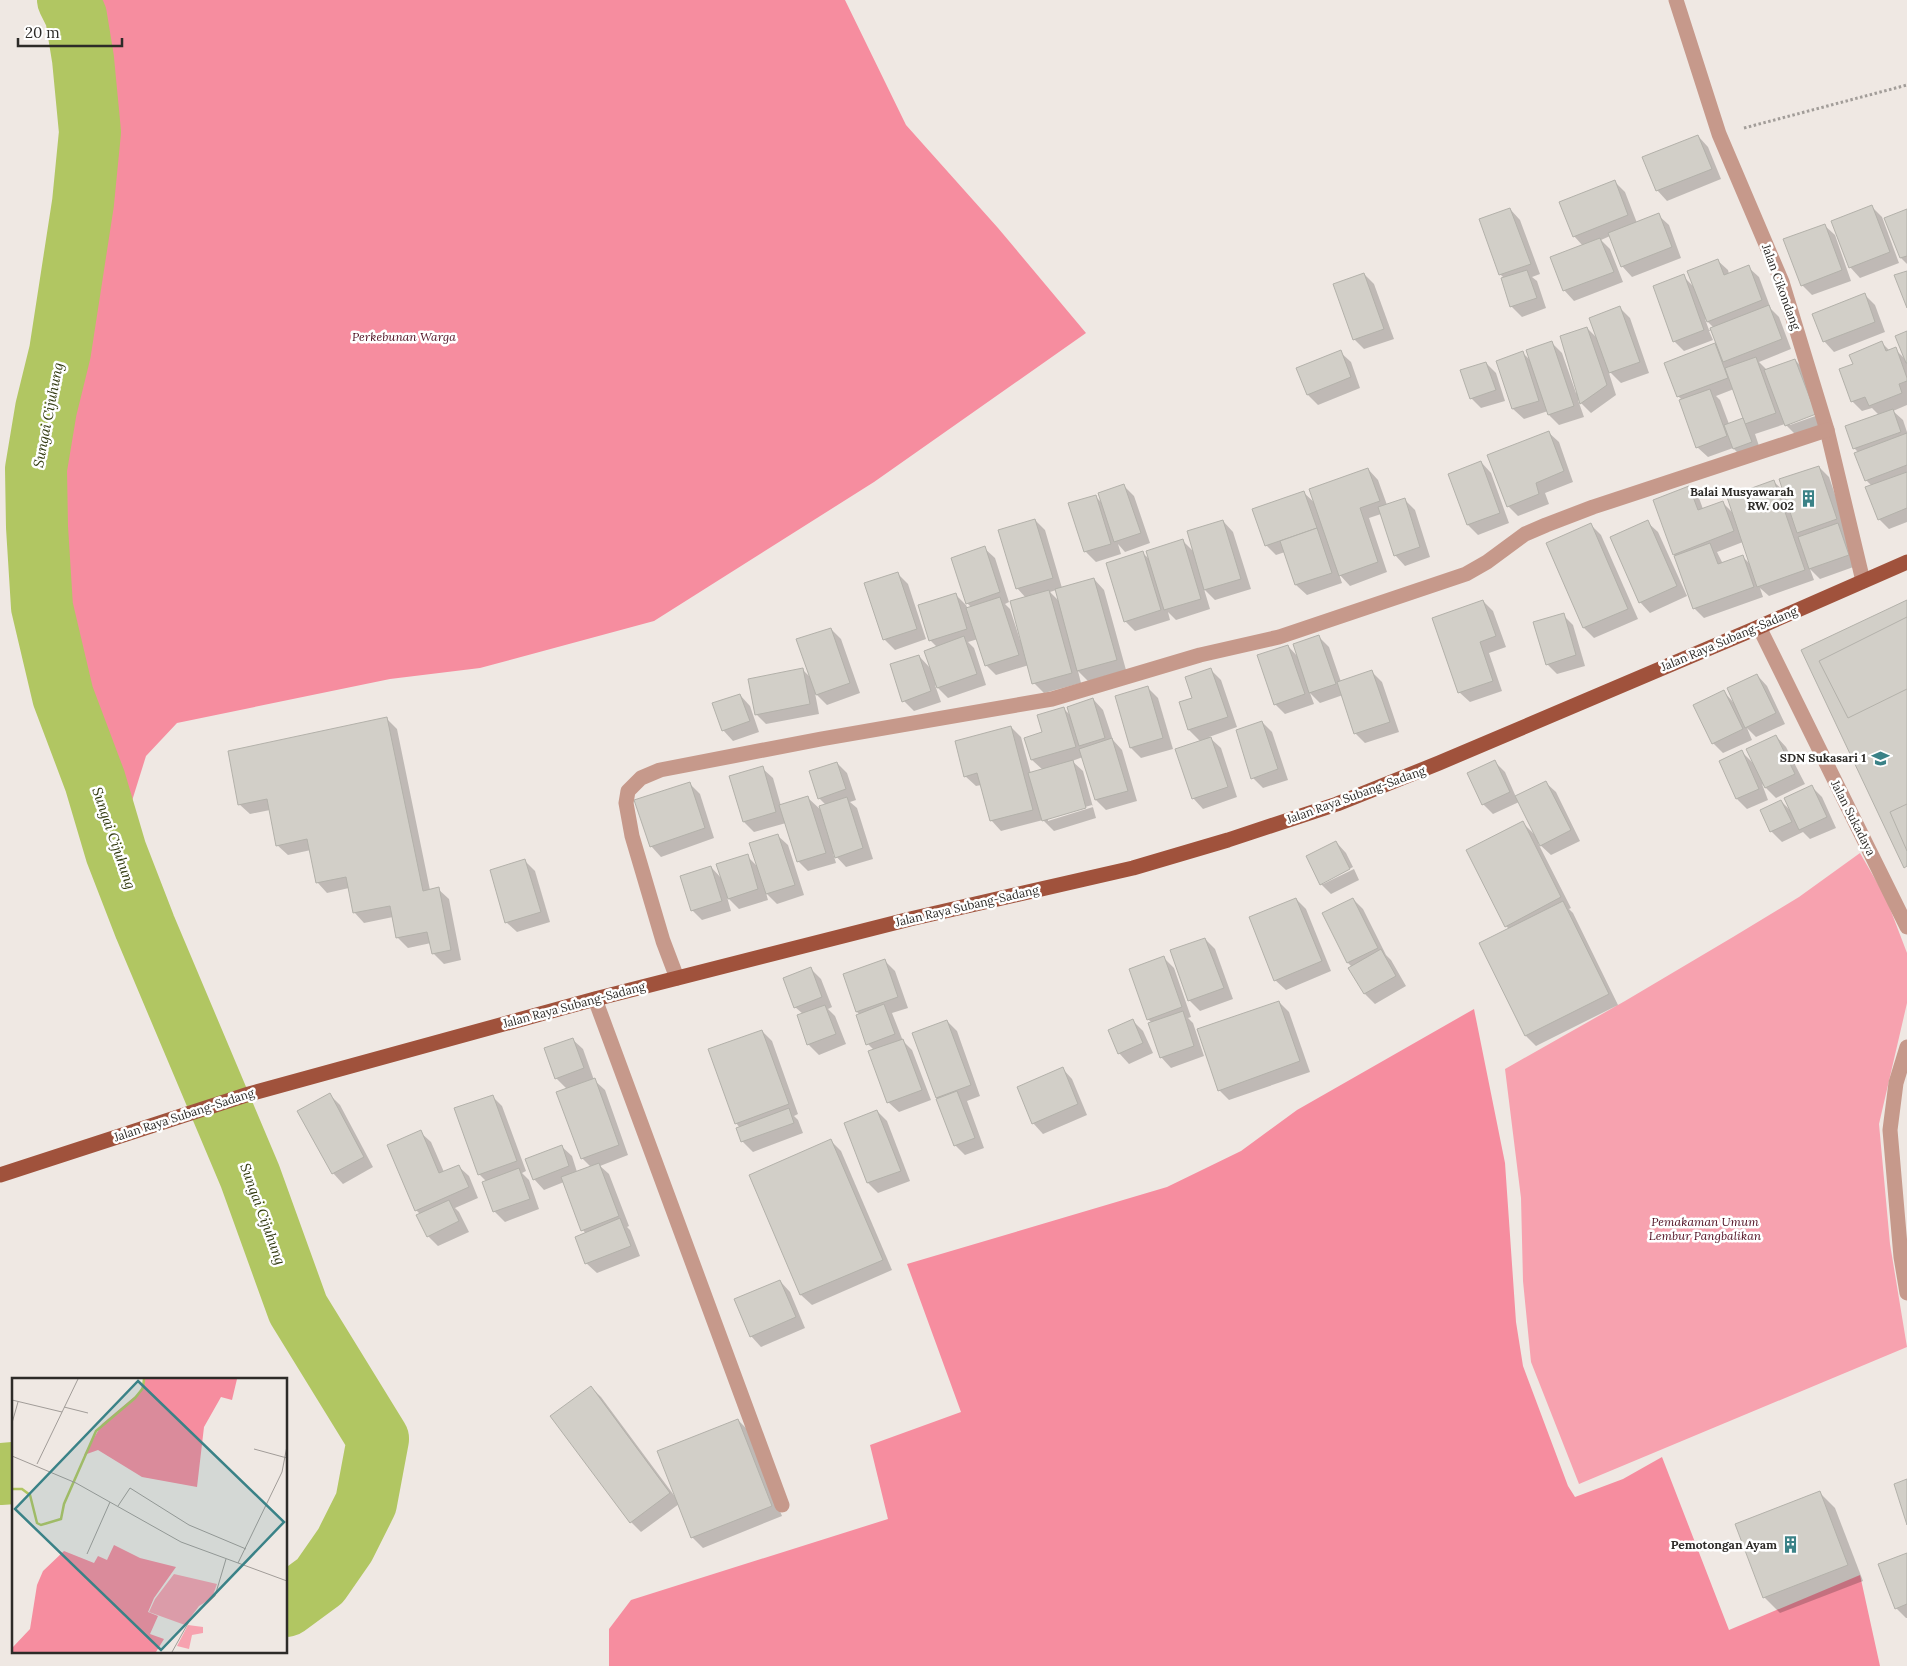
<svg xmlns="http://www.w3.org/2000/svg" width="1907" height="1666" font-family="Lora,serif">
	<rect width="100%" height="100%" fill="#efe8e3"/>
	<polygon fill="#f7a2af" points="1860,853 1886,898 1907,953 1907,1003 1879,1124 1890,1244 1907,1347 1579,1484 1531,1362 1523,1281 1521,1198 1505,1069 1625,1001 1733,937 1799,897"/>
	<g fill="#f68d9f">
		<polygon points="68,0 845,0 906,125 998,228 1086,333 874,482 654,621 480,668 390,679 177,723 146,756 116,852 95,781 63,696 42,607 37,527 36,469 60,352 83,203 90,132 83,59 76,16"/>
		<polygon points="1474,1009 1505,1163 1516,1322 1523,1366 1568,1486 1575,1497 1623,1479 1662,1457 1729,1630 1860,1575 1880,1666 609,1666 609,1629 631,1600 888,1519 870,1445 961,1412 907,1264 1167,1187 1241,1151 1297,1110"/>
	</g>
	<g fill="#0003" fill-rule="evenodd">
		<polygon points="1698,136 1708,147 1721,179 1667,201 1657,190"/>
		<polygon points="1615,182 1625,192 1637,223 1658,215 1669,225 1681,258 1632,277 1622,266 1610,236 1601,240 1610,249 1623,282 1574,301 1564,290 1583,246 1574,236"/>
		<polygon points="1872,207 1882,217 1899,263 1860,278 1850,267"/>
		<polygon points="1510,209 1520,220 1540,274 1532,277 1537,281 1546,308 1522,317 1511,306 1504,278 1500,274"/>
		<polygon points="1907,210 1907,264 1901,258"/>
		<polygon points="1824,225 1835,235 1851,281 1812,295 1802,285"/>
		<path d="M1717,260l11,10 1,4 19,-7 11,10 12,32 8,8 12,32 -32,13 8,8 28,-10 10,10 15,41 -30,12v2l31,-11 4,10 -29,11 -11,-11 -30,10 6,18 -17,7 -11,-11 -25,9 -11,-10 -15,-47 -4,-4 -12,-33 51,-19 -5,-14 -3,1 4,9 -29,11 -10,-10 9,-65 11,11zM1705,319l9,9 -5,2zM1734,389l11,30 -16,5 -9,-24 -4,-4z"/>
		<polygon points="1364,274 1374,284 1394,339 1364,349 1354,339"/>
		<polygon points="1865,295 1875,305 1885,332 1834,352 1824,341"/>
		<polygon points="1620,308 1630,318 1649,373 1621,383 1608,370 1616,395 1591,413 1578,400 1584,417 1559,425 1549,415 1548,411 1524,419 1513,409 1498,361 1523,353 1531,361 1552,343 1562,353 1576,393 1578,392 1587,328 1598,339"/>
		<polygon points="1907,332 1907,405 1893,411 1903,420 1907,432 1907,522 1889,529 1879,519 1872,486 1866,480 1858,452 1855,449 1847,426 1879,415 1872,408 1862,411 1852,401 1882,343 1890,351 1895,349 1906,360"/>
		<polygon points="1340,352 1351,362 1360,388 1318,405 1308,395 1298,368"/>
		<polygon points="1486,363 1496,373 1505,401 1481,408 1471,398"/>
		<polygon points="1548,432 1559,442 1573,482 1545,493 1549,504 1518,516 1508,506"/>
		<polygon points="1481,462 1491,473 1509,523 1478,535 1468,525 1450,474"/>
		<path d="M1819,467l10,10 30,88 -39,14 -10,-10 4,11 -45,16 -9,-8 3,9 -59,21 -10,-10 -20,-54 14,-67 11,11 4,11 19,-7 12,12 40,-32 11,10zM1743,542l9,24 -9,-9 -20,7 -6,-12z"/>
		<polygon points="1368,469 1378,480 1387,505 1404,499 1415,510 1430,557 1405,566 1395,555 1381,514 1369,518 1387,572 1350,586 1339,574 1342,583 1307,595 1296,585 1285,552 1276,555 1266,545 1303,492 1316,504"/>
		<polygon points="1124,486 1134,496 1150,543 1125,552 1118,544 1121,554 1096,562 1086,552 1070,504 1095,496 1103,504"/>
		<path d="M1035,520l10,10 17,58 32,-9 10,11 22,80 -38,11 -10,-10 3,12 -37,10 -10,-10 -5,-18 -33,10 -10,-10 -8,-26 -10,3 6,6 12,37 -38,13 -13,-13 6,17 -27,9 -10,-10 15,-45 12,13 6,-22 -7,-7 26,-45 10,10 2,4 4,-1 -5,-5 17,-55 11,10 14,44 -4,2 5,5 10,31h2l4,-42 -9,-10zM1056,590l4,12 -10,-10z"/>
		<polygon points="1223,521 1233,532 1251,589 1215,600 1204,589 1210,609 1176,620 1168,612 1170,620 1135,631 1125,621 1143,553 1150,560 1183,541 1194,552"/>
		<polygon points="1647,522 1658,532 1687,596 1650,613 1640,602"/>
		<polygon points="1591,525 1601,535 1638,619 1594,638 1584,628 1548,543"/>
		<polygon points="897,573 908,584 926,639 895,650 884,639"/>
		<polygon points="1483,601 1493,611 1506,647 1489,653 1502,691 1470,702 1459,692"/>
		<polygon points="1563,615 1573,625 1585,666 1557,674 1547,664"/>
		<polygon points="831,629 841,639 860,693 827,705 815,693 819,714 766,724 756,714 802,669 811,678"/>
		<polygon points="1319,637 1329,647 1341,682 1372,672 1382,682 1399,732 1365,743 1355,733 1343,695 1320,703 1310,693 1314,704 1285,714 1275,704 1288,646 1298,657"/>
		<polygon points="1211,670 1221,680 1237,727 1209,737 1221,748 1237,797 1203,809 1193,798 1201,742 1189,730 1181,703 1193,699"/>
		<polygon points="1757,675 1767,686 1785,724 1756,737 1747,728 1752,740 1723,753 1713,743 1724,692 1734,703"/>
		<polygon points="1147,687 1158,698 1173,749 1141,758 1131,748"/>
		<polygon points="740,695 750,706 759,732 733,741 723,730"/>
		<path d="M1093,699l10,11 10,30 9,10 15,51 -31,9 -10,-10 -13,-43 -11,4 11,10 13,47 -42,13 -11,-11 -42,11 -10,-11 -10,-35 -5,1 -11,-10 46,-49 10,10 10,37 12,-4 -11,-10 -6,-21 18,-6 19,-25 8,8zM1092,805l1,2 -45,14v-3z"/>
		<polygon points="387,719 397,729 430,890 438,889 449,899 461,960 444,964 433,953 431,943 408,948 397,937 393,917 364,923 354,912 349,888 327,893 317,882 311,850 288,855 277,845 270,810 250,814 239,804"/>
		<polygon points="1262,722 1272,732 1288,780 1263,788 1253,778"/>
		<polygon points="1776,736 1786,747 1805,784 1776,798 1762,784 1768,800 1747,809 1737,799 1720,761 1742,752 1755,765"/>
		<polygon points="1494,761 1505,772 1516,797 1545,782 1556,792 1580,841 1551,855 1538,843 1571,908 1569,909 1573,913 1618,1005 1536,1046 1526,1036 1480,944 1509,929 1506,926 1523,823 1535,835 1519,802 1493,814 1483,804"/>
		<polygon points="837,763 847,773 856,800 850,802 857,808 873,859 846,867 833,853 836,863 808,871 798,861 786,823 754,832 744,822 730,777 762,768 773,778 781,806 807,797 822,811 826,805 819,798"/>
		<polygon points="689,783 700,794 714,838 661,857 651,846"/>
		<polygon points="1812,787 1822,797 1836,828 1810,839 1803,832 1782,842 1771,831 1761,810 1781,801 1792,812"/>
		<polygon points="777,835 788,845 804,895 777,904 766,893 768,900 739,909 727,897 731,911 702,920 692,910 711,867 722,879 747,856 758,867"/>
		<polygon points="1336,842 1346,853 1353,867 1323,882 1323,884 1354,869 1359,880 1331,894 1321,884"/>
		<polygon points="525,861 535,871 550,922 517,932 506,922"/>
		<polygon points="1296,899 1306,909 1331,971 1286,990 1275,980"/>
		<polygon points="1353,899 1363,909 1386,955 1391,960 1406,986 1375,1004 1365,994 1350,968 1352,967 1348,963 1324,914"/>
		<polygon points="1205,939 1215,949 1233,999 1200,1011 1189,1000"/>
		<polygon points="1164,958 1174,968 1191,1017 1188,1018 1193,1023 1204,1056 1171,1068 1161,1057 1152,1023 1148,1019"/>
		<polygon points="885,961 895,971 908,1008 892,1013 903,1041 912,1050 931,1100 899,1112 888,1102 874,1050 868,1044 860,1015 857,1012"/>
		<polygon points="811,969 821,979 832,1007 828,1009 835,1016 846,1044 819,1055 809,1045 798,1016 803,1014 795,1007"/>
		<polygon points="1279,1002 1289,1012 1310,1072 1229,1100 1219,1090"/>
		<polygon points="947,1021 957,1031 980,1096 967,1101 984,1148 965,1155 955,1145 914,1034"/>
		<polygon points="1133,1021 1143,1031 1153,1053 1129,1064 1119,1053"/>
		<polygon points="762,1031 772,1041 798,1114 794,1116 798,1120 803,1133 753,1152 743,1142 738,1129 740,1128 736,1123"/>
		<polygon points="572,1039 583,1049 594,1080 605,1090 628,1155 600,1166 609,1174 629,1226 627,1227 630,1230 640,1256 597,1273 586,1263 586,1234 583,1230 564,1182 544,1190 534,1179 561,1146 572,1156 577,1172 591,1167 582,1158 568,1090 556,1078"/>
		<polygon points="1062,1068 1072,1079 1087,1115 1043,1134 1033,1123"/>
		<polygon points="329,1094 340,1105 373,1167 343,1184 333,1173"/>
		<polygon points="492,1096 502,1106 526,1171 522,1173 529,1180 539,1209 505,1222 494,1211 486,1181 479,1174"/>
		<polygon points="877,1111 887,1121 910,1181 878,1193 868,1183 846,1124"/>
		<polygon points="420,1132 431,1142 444,1172 458,1166 469,1176 478,1198 455,1208 459,1212 469,1232 438,1246 428,1236 420,1214 416,1210"/>
		<polygon points="831,1141 841,1151 892,1270 812,1305 801,1295 750,1175"/>
		<polygon points="780,1281 790,1292 805,1328 761,1347 751,1336"/>
		<polygon points="591,1387 601,1397 676,1498 738,1420 748,1430 782,1516 703,1548 692,1537 679,1504 641,1532 631,1522"/>
		<polygon points="1820,1493 1835,1508 1863,1581 1780,1613 1764,1597"/>
		<polygon points="1907,1554 1907,1618 1906,1618 1896,1608"/>
	</g>
	<g fill="none" stroke-linecap="round" stroke-linejoin="round">
		<g stroke="#b1c662" stroke-width="62">
			<polyline points="68,0 76,16 83,59 90,132 83,203 60,352 46,409 36,469 37,527 42,607 63,696 95,781 116,852 145,927 250,1176 298,1309 378,1439 366,1503 345,1545 320,1581 286,1606"/>
			<polyline points="0,1474 14,1473"/>
		</g>
	</g>
	<g fill="#d2cfc8" stroke="#b3b1aa">
		<polygon points="1698,135 1712,169 1656,191 1642,157"/>
		<polygon points="1615,180 1628,215 1573,237 1559,202"/>
		<polygon points="1872,205 1890,252 1849,268 1831,221"/>
		<polygon points="1510,208 1531,264 1499,275 1479,219"/>
		<polygon points="1907,209 1907,256 1900,258 1884,218"/>
		<polygon points="1659,213 1672,247 1621,267 1608,233"/>
		<polygon points="1825,224 1842,270 1801,286 1783,239"/>
		<polygon points="1600,238 1614,272 1563,291 1550,257"/>
		<polygon points="1718,259 1724,275 1749,265 1762,300 1707,322 1687,271"/>
		<polygon points="1527,270 1537,298 1510,307 1501,278"/>
		<polygon points="1907,271 1907,308 1894,275"/>
		<polygon points="1364,273 1384,329 1353,340 1333,284"/>
		<polygon points="1684,274 1704,330 1673,342 1653,286"/>
		<polygon points="1865,293 1875,322 1823,342 1812,314"/>
		<polygon points="1769,305 1782,339 1723,362 1710,328"/>
		<polygon points="1620,306 1640,362 1609,373 1589,318"/>
		<polygon points="1587,327 1607,385 1580,404 1560,336"/>
		<polygon points="1907,331 1907,363 1906,363 1895,336"/>
		<polygon points="1552,341 1574,406 1548,415 1526,350"/>
		<polygon points="1882,341 1886,351 1896,347 1907,378 1907,381 1899,384 1902,393 1869,406 1865,397 1851,402 1839,369 1853,364 1849,355"/>
		<polygon points="1715,343 1728,378 1677,397 1664,363"/>
		<polygon points="1341,350 1351,377 1307,395 1296,368"/>
		<polygon points="1523,351 1539,401 1512,409 1496,361"/>
		<polygon points="1756,357 1776,413 1745,424 1725,368"/>
		<polygon points="1795,359 1816,414 1785,426 1764,370"/>
		<polygon points="1486,362 1496,390 1470,399 1460,370"/>
		<polygon points="1710,389 1727,436 1696,448 1679,400"/>
		<polygon points="1893,409 1901,432 1853,449 1845,426"/>
		<polygon points="1743,418 1752,442 1733,449 1724,425"/>
		<polygon points="1549,431 1564,471 1536,483 1539,494 1507,507 1487,455"/>
		<polygon points="1907,433 1907,465 1865,481 1854,453"/>
		<polygon points="1481,461 1500,513 1467,525 1448,474"/>
		<polygon points="1819,466 1837,519 1797,533 1779,479"/>
		<polygon points="1368,468 1380,501 1360,508 1378,562 1339,576 1309,489"/>
		<polygon points="1907,472 1907,508 1878,520 1865,487"/>
		<polygon points="1774,480 1805,570 1757,587 1727,497"/>
		<polygon points="1124,484 1141,533 1114,542 1098,493"/>
		<polygon points="1689,486 1698,510 1723,501 1734,531 1673,555 1653,500"/>
		<polygon points="1304,491 1317,528 1265,546 1252,509"/>
		<polygon points="1096,495 1111,544 1084,552 1068,503"/>
		<polygon points="1405,498 1420,547 1394,556 1378,507"/>
		<polygon points="1035,519 1053,578 1016,589 998,530"/>
		<polygon points="1223,520 1241,579 1204,590 1187,531"/>
		<polygon points="1648,520 1677,586 1639,603 1610,537"/>
		<polygon points="1591,523 1628,609 1583,628 1546,543"/>
		<polygon points="1838,523 1849,555 1809,569 1798,537"/>
		<polygon points="1317,528 1332,573 1295,585 1280,541"/>
		<polygon points="1183,539 1201,599 1164,610 1146,551"/>
		<polygon points="1710,543 1718,564 1743,555 1754,587 1693,609 1674,556"/>
		<polygon points="985,546 1000,592 966,604 951,558"/>
		<polygon points="1143,551 1161,610 1124,622 1106,563"/>
		<polygon points="898,572 917,629 883,640 864,583"/>
		<polygon points="1094,578 1117,660 1077,671 1055,589"/>
		<polygon points="1049,590 1072,673 1032,684 1010,601"/>
		<polygon points="956,593 967,629 929,641 918,605"/>
		<polygon points="1000,597 1019,655 985,666 966,608"/>
		<polygon points="1483,600 1496,636 1480,642 1493,681 1458,693 1432,618"/>
		<polygon points="1907,600 1907,866 1904,868 1801,650"/>
		<polygon points="1564,613 1576,655 1546,665 1533,622"/>
		<polygon points="1907,617 1907,689 1848,718 1819,661"/>
		<polygon points="831,628 850,683 816,695 796,639"/>
		<polygon points="1319,635 1336,684 1309,693 1293,644"/>
		<polygon points="964,636 977,674 937,688 924,651"/>
		<polygon points="1288,645 1305,694 1274,705 1257,655"/>
		<polygon points="919,655 931,691 902,702 890,664"/>
		<polygon points="803,668 810,704 755,715 748,679"/>
		<polygon points="1211,668 1228,717 1188,730 1179,702 1192,698 1185,677"/>
		<polygon points="1372,670 1390,722 1354,734 1337,682"/>
		<polygon points="1757,674 1776,713 1745,728 1727,688"/>
		<polygon points="1148,686 1163,738 1130,748 1115,696"/>
		<polygon points="1724,690 1743,729 1712,744 1693,705"/>
		<polygon points="740,694 750,721 722,731 712,703"/>
		<polygon points="1093,698 1105,738 1079,746 1067,707"/>
		<polygon points="1064,707 1076,747 1031,760 1024,738 1042,732 1037,715"/>
		<polygon points="387,717 423,891 439,887 451,950 432,954 427,932 396,938 390,906 353,913 346,877 316,883 307,839 276,846 267,799 238,805 228,751"/>
		<polygon points="1262,721 1278,769 1251,779 1236,730"/>
		<polygon points="1011,726 1033,810 990,821 977,773 964,777 955,741"/>
		<polygon points="1776,735 1795,774 1765,788 1746,749"/>
		<polygon points="1211,737 1228,787 1192,799 1175,749"/>
		<polygon points="1112,738 1128,791 1095,800 1079,749"/>
		<polygon points="1742,750 1759,789 1736,799 1719,761"/>
		<polygon points="1073,760 1086,808 1042,821 1028,773"/>
		<polygon points="1495,760 1510,792 1482,805 1467,773"/>
		<polygon points="837,762 846,789 818,799 809,771"/>
		<polygon points="763,766 776,812 743,822 729,776"/>
		<polygon points="1546,781 1571,830 1540,846 1515,796"/>
		<polygon points="690,782 705,828 650,847 634,800"/>
		<polygon points="1812,785 1827,817 1799,830 1784,798"/>
		<polygon points="808,796 826,853 797,862 779,805"/>
		<polygon points="847,797 863,848 835,858 819,806"/>
		<polygon points="1781,800 1792,822 1770,832 1760,810"/>
		<polygon points="1907,804 1907,851 1890,812"/>
		<polygon points="1523,821 1561,897 1505,927 1466,850"/>
		<polygon points="778,834 795,885 766,894 749,843"/>
		<polygon points="1336,841 1350,869 1320,885 1306,856"/>
		<polygon points="748,854 758,889 728,899 716,864"/>
		<polygon points="525,859 541,912 505,923 490,870"/>
		<polygon points="711,866 722,901 691,911 680,876"/>
		<polygon points="1296,898 1322,961 1274,981 1249,917"/>
		<polygon points="1353,898 1378,948 1347,963 1322,913"/>
		<polygon points="1563,901 1609,994 1525,1036 1479,943"/>
		<polygon points="1205,938 1224,988 1188,1001 1170,950"/>
		<polygon points="1381,949 1396,976 1364,994 1348,968"/>
		<polygon points="1164,956 1182,1007 1147,1020 1129,969"/>
		<polygon points="885,959 898,997 856,1012 843,974"/>
		<polygon points="811,967 822,997 794,1008 783,978"/>
		<polygon points="1279,1001 1300,1061 1218,1091 1197,1029"/>
		<polygon points="884,1004 895,1034 866,1045 856,1015"/>
		<polygon points="825,1005 836,1034 807,1045 797,1015"/>
		<polygon points="1183,1011 1194,1046 1160,1058 1148,1023"/>
		<polygon points="1133,1019 1143,1043 1118,1054 1108,1030"/>
		<polygon points="947,1020 971,1085 936,1098 912,1033"/>
		<polygon points="762,1030 789,1104 735,1124 708,1049"/>
		<polygon points="573,1038 584,1068 555,1079 544,1048"/>
		<polygon points="903,1039 922,1090 887,1103 868,1051"/>
		<polygon points="1063,1067 1078,1104 1032,1124 1017,1087"/>
		<polygon points="595,1078 619,1145 581,1159 556,1092"/>
		<polygon points="957,1091 975,1138 954,1146 936,1099"/>
		<polygon points="330,1093 364,1157 332,1174 297,1111"/>
		<polygon points="493,1095 517,1161 478,1175 454,1108"/>
		<polygon points="789,1108 794,1123 741,1142 736,1128"/>
		<polygon points="877,1110 901,1171 867,1183 844,1123"/>
		<polygon points="421,1130 439,1173 459,1165 469,1187 415,1211 387,1145"/>
		<polygon points="831,1139 883,1260 800,1295 749,1175"/>
		<polygon points="562,1145 569,1166 533,1180 525,1159"/>
		<polygon points="599,1163 619,1216 581,1231 561,1177"/>
		<polygon points="519,1168 530,1199 493,1212 482,1182"/>
		<polygon points="449,1200 459,1221 427,1237 416,1215"/>
		<polygon points="620,1218 631,1246 585,1264 575,1237"/>
		<polygon points="780,1280 796,1317 750,1337 734,1299"/>
		<polygon points="591,1386 670,1493 630,1523 550,1416"/>
		<polygon points="738,1419 772,1506 691,1538 657,1451"/>
		<polygon points="1907,1479 1907,1525 1894,1484"/>
		<polygon points="1820,1491 1848,1565 1763,1598 1735,1524"/>
		<polygon points="1907,1553 1907,1604 1895,1609 1878,1564"/>
	</g>
	<g fill="none" stroke-linecap="round" stroke-linejoin="round">
		<polyline stroke="#a29d99" stroke-width="3" stroke-dasharray="2.5 2.5" stroke-linecap="butt" points="1744,128 1907,85"/>
		<g stroke="#c6998b" stroke-width="15">
			<polyline points="1676,0 1719,134 1782,282 1827,430 1863,581"/>
			<polyline points="1759,627 1907,927"/>
			<polyline points="677,978 663,941 632,836 626,803 628,791 641,778 660,770 821,739 1052,699 1200,655 1279,637 1466,574 1487,562 1525,534 1546,525 1593,507 1827,430"/>
			<polyline points="595,999 782,1505"/>
			<polyline points="1907,1047 1896,1083 1890,1130 1901,1257 1907,1293"/>
		</g>
		<polyline stroke="#a0523c" stroke-width="15" points="0,1175 249,1094 595,999 910,919 1133,868 1228,840 1337,804 1439,763 1759,627 1907,562"/>
	</g>
	<defs>
		<symbol id="building-bare" viewBox="-9 -9 18 18"><path d="M-4-6H4V6H1V3H-1V6H-4ZM-2.5-4.3h1.7v1.8h-1.7ZM.8-4.3h1.7v1.8H.8ZM-2.5-1h1.7V.8h-1.7ZM.8-1h1.7V.8H.8Z" fill="#3a8287" stroke="#fff" stroke-width="2.5" paint-order="stroke"/></symbol>
		<symbol id="school-bare" viewBox="-9 -9 18 18"><path d="M0-5L7-2L0 1L-7-2ZM-4 1L0 2.5L4 1V4Q0 6-4 4Z" fill="#3a8287" stroke="#fff" stroke-width="2.5" paint-order="stroke"/></symbol>
	</defs>
	<g fill-rule="evenodd">
		<use href="#building-bare" x="1796" y="486" width="25" height="25"/>
		<use href="#school-bare" x="1868" y="746" width="25" height="25"/>
		<use href="#building-bare" x="1778" y="1532" width="25" height="25"/>
	</g>
	<g text-anchor="middle" stroke-width="5" stroke-linejoin="round" paint-order="stroke">
		<g font-size="12" fill="#2d2b28" stroke="#fff">
			<text transform="translate(1781 287) rotate(70)" y="4">Jalan Cikondang</text>
			<text transform="translate(1729 639) rotate(-23)" y="4">Jalan Raya Subang-Sadang</text>
			<text transform="translate(1356 795) rotate(-20)" y="4">Jalan Raya Subang-Sadang</text>
			<text transform="translate(1853 818) rotate(63)" y="4">Jalan Sukadaya</text>
			<text transform="translate(967 906) rotate(-13)" y="4">Jalan Raya Subang-Sadang</text>
			<text transform="translate(574 1005) rotate(-15)" y="4">Jalan Raya Subang-Sadang</text>
			<text transform="translate(184 1115) rotate(-18)" y="4">Jalan Raya Subang-Sadang</text>
		</g>
		<g font-size="12" font-style="italic" fill="#4e0e20" stroke="#fff">
			<text x="404" y="341">Perkebunan Warga</text>
			<text x="1705" y="1226">Pemakaman Umum<tspan x="1705" dy="14">Lembur Pangbalikan</tspan></text>
		</g>
		<g font-size="12" font-weight="bold" fill="#2d2b28" stroke="#fff" text-anchor="end">
			<text x="1794" y="496">Balai Musyawarah<tspan x="1794" dy="14">RW. 002</tspan></text>
			<text x="1866" y="762">SDN Sukasari 1</text>
			<text x="1777" y="1549">Pemotongan Ayam</text>
		</g>
		<g font-size="14" font-style="italic" fill="#30380e" stroke="#fff">
			<text transform="translate(48 415) rotate(-79)" y="5">Sungai Cijuhung</text>
			<text transform="translate(114 838) rotate(71)" y="5">Sungai Cijuhung</text>
			<text transform="translate(263 1214) rotate(70)" y="5">Sungai Cijuhung</text>
		</g>
	</g>
	<g transform="translate(12 1378)">
		<rect width="275" height="275" fill="#efe8e3"/>
		<path d="M162,196l43,10 -5,14 -13,8 -14,19 -36,-13 6,-13zM176,247l15,2v6l-11,2 -3,14 -12,-3z" fill="#f7a2af"/>
		<path d="M132,1h93l-5,21 -11,-3 -17,30 -7,60 -55,-10 -44,-27 -14,5 18,-31 38,-32zM102,167l26,13 36,9 -22,31 -6,14 10,4 -8,18 14,5 -8,13h-144l1,-5 17,-18 7,-44 6,-14 21,-20 30,12 4,-7 9,4z" fill="#f68d9f"/>
		<path fill="none" stroke="#b1c662" stroke-width="2.5" d="M0,111h10l8,6 7,28 4,2 20,-6 3,-15 32,-73 39,-33 8,-10 1,-9"/>
		<path fill="none" stroke="#a19c98" stroke-width="1" d="M0,22l50,12M52,29l24,6M0,45l6,-21M242,71l33,9M0,78l64,27 105,59 106,39M25,86l41,-85M106,128l12,-18 59,37 57,24M75,176l23,-52M226,185l44,-91 5,-26M160,274l19,-34 24,-22 11,-37"/>
		<path fill="#3a8287" fill-opacity="0.15" stroke="#3a8287" stroke-width="2.5" d="M126,3l146,141 -123,128 -146,-141z"/>
		<rect width="275" height="275" fill="none" stroke="#2d2b28" stroke-width="2.5"/>
	</g>
	<path d="M18 38v8h104v-8" fill="none" stroke="#2d2b28" stroke-width="2.5"/>
	<text x="25" y="38" font-size="15" fill="#2d2b28" stroke="#ffffff" stroke-width="4" paint-order="stroke">20 m</text>
</svg>
